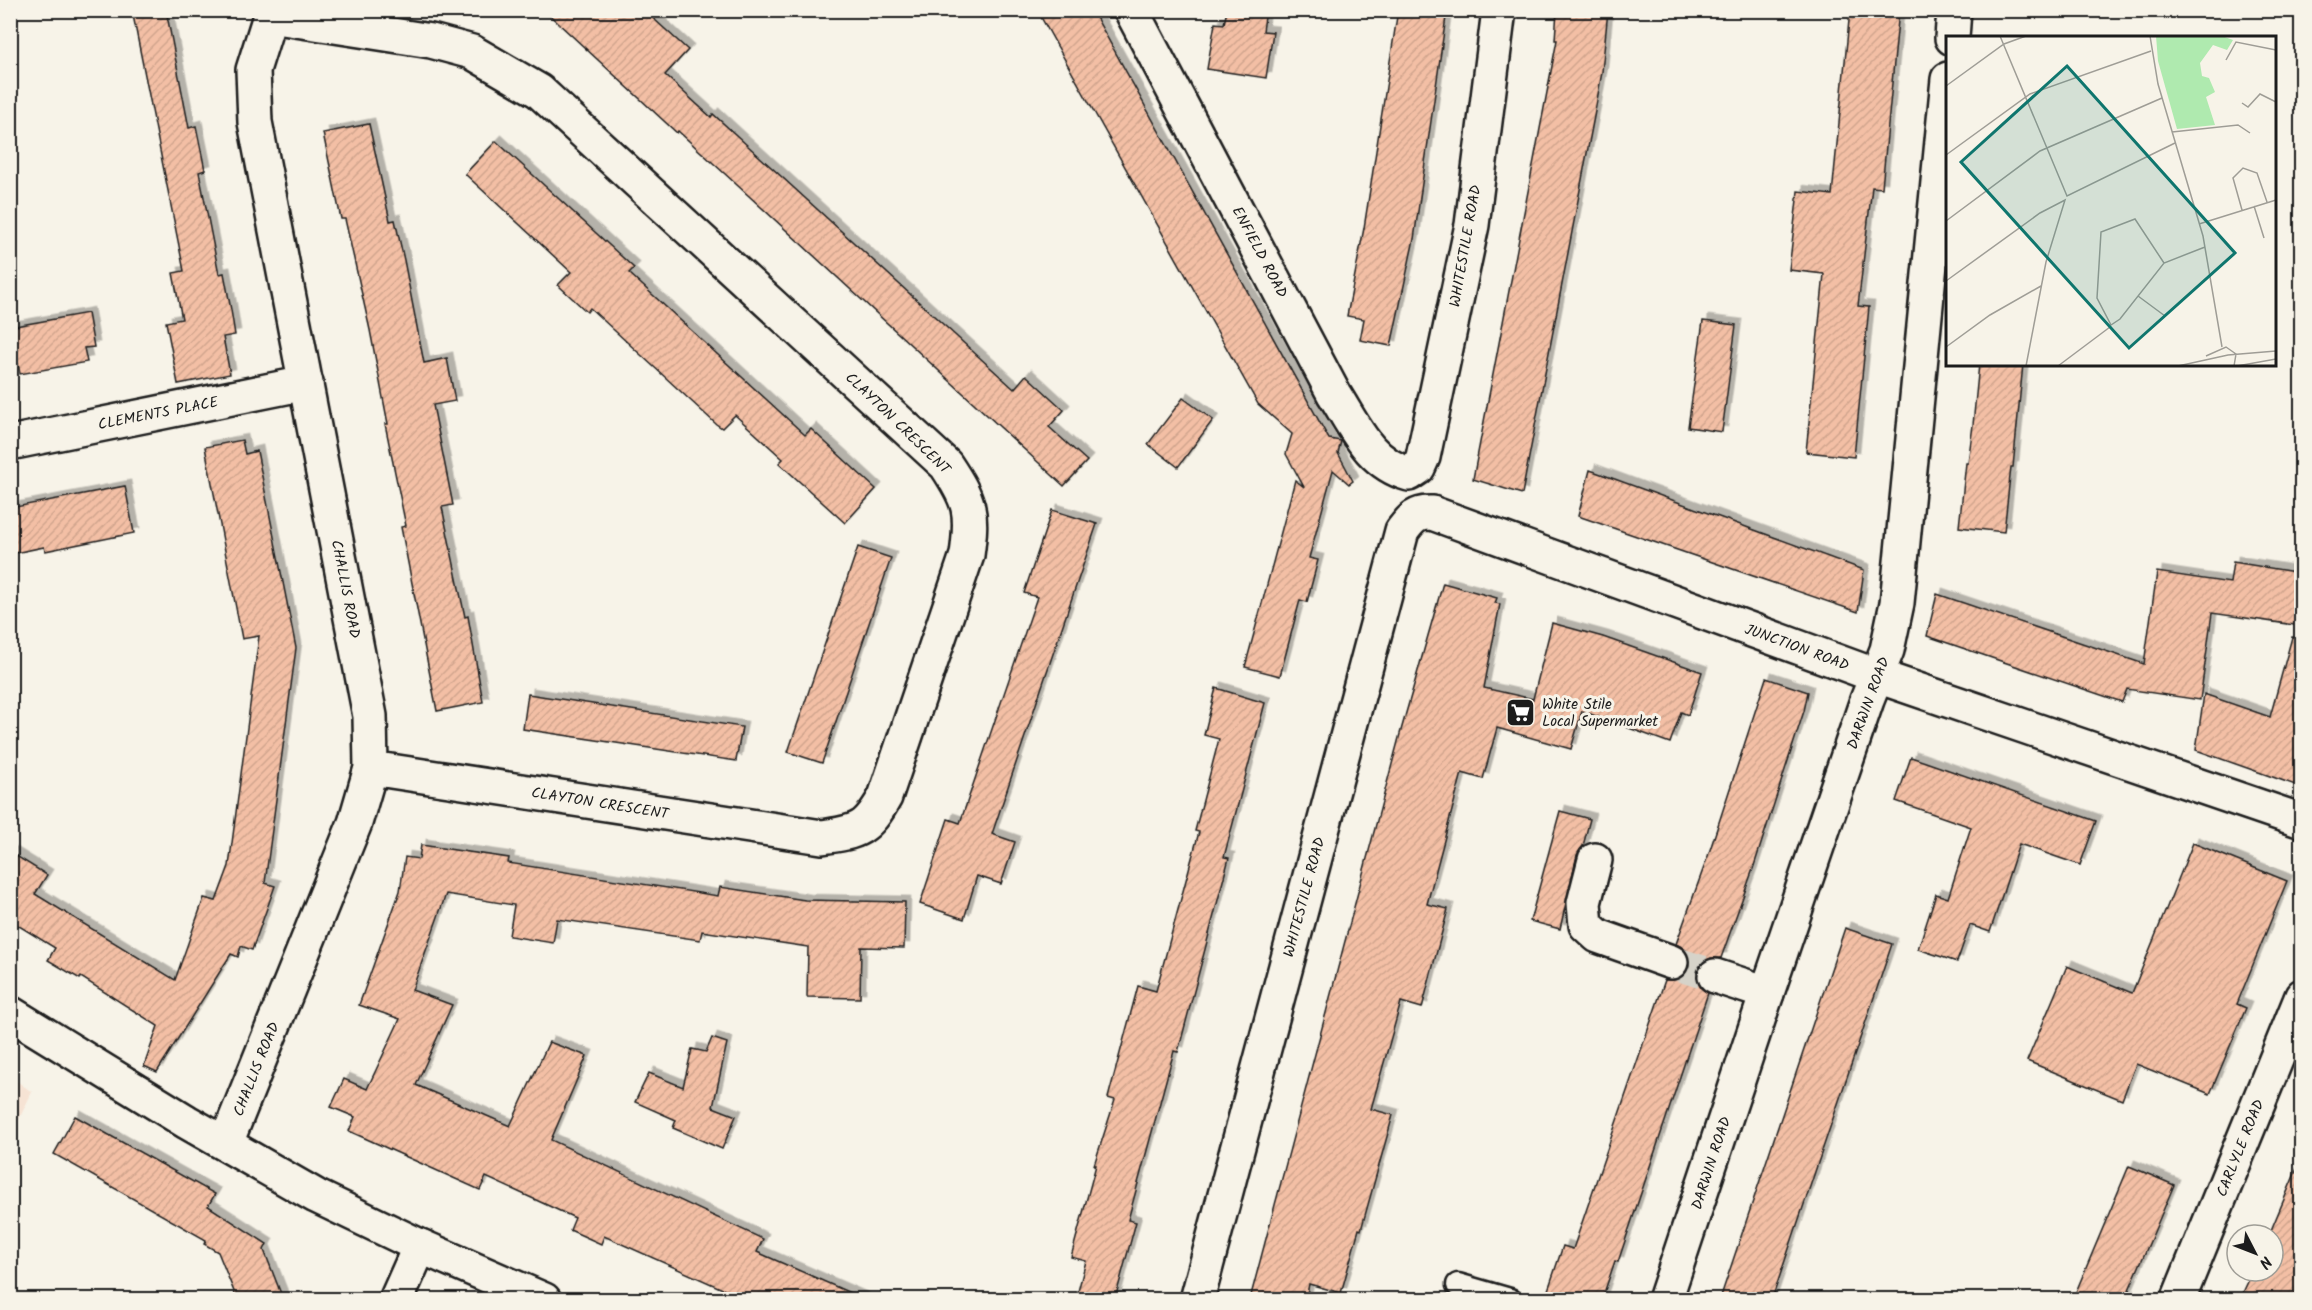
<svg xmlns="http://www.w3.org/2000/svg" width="2312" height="1310" font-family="Kalam,sans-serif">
	<defs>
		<pattern id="building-hatch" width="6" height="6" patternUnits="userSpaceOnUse" patternTransform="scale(1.5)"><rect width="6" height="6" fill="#f3bfa5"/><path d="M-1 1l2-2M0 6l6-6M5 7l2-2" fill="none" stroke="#d0a48d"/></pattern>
		<filter id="shadow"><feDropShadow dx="5.5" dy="-5.5" stdDeviation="0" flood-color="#0004"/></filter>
	</defs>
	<rect width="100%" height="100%" fill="#f7f3e8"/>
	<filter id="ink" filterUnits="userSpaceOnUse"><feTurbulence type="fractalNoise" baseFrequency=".0167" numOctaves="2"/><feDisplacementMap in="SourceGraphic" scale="12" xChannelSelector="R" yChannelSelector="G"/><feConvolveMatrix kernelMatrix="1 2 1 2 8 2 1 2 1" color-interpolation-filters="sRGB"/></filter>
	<g filter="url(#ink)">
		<polygon fill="#f6e3d4" points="11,1077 32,1092 11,1136"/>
		<g fill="url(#building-hatch)" stroke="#1c1c1c" stroke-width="1.5" filter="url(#shadow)">
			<polygon points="132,10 166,10 189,128 196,126 205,170 199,172 219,274 224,273 231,310 235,335 223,337 230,374 178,384 166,322 182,319 173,273 184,271"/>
			<polygon points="544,10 644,10 688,50 665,75 711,117 713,114 748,146 1014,389 1026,375 1064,410 1049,427 1087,461 1064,486 724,173 678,131 677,133"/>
			<polygon points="1037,10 1092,10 1329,439 1341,441 1338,453 1353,481 1349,484 1333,470 1309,558 1318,560 1307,602 1300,600 1280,676 1245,667 1295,480 1304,487 1286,454 1292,434 1258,404"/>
			<polygon points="1227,10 1266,10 1263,31 1273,32 1266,78 1207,69 1215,23 1224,24"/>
			<polygon points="1398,10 1447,10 1414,239 1391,346 1360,340 1364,319 1347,316 1364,228"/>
			<polygon points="1557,10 1608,10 1602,72 1596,106 1522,494 1473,479 1557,40 1555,40"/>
			<polygon points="1850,10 1899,10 1882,188 1872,187 1858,306 1869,307 1854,457 1806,452 1824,274 1789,270 1798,191 1832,195"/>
			<polygon points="369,124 390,221 395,220 404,260 424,363 447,358 455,401 433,405 453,505 442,507 465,617 468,616 483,702 437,711 401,527 406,526 385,424 388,424 370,330 345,219 341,219 323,133"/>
			<polygon points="496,141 634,268 629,273 805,435 811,429 876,489 845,523 779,463 783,459 735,415 722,428 716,424 590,308 587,312 558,285 571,272 465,174"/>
			<polygon points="88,313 94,347 84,348 87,362 20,374 18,364 10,365 10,327"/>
			<polygon points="1703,321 1736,325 1722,432 1688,427"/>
			<polygon points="1979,364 2023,364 2013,467 2011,467 2004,532 1959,527 1966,463 1968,463 1973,425"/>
			<polygon points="1183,398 1213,420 1178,467 1148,444"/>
			<polygon points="242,440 245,454 257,451 296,648 265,883 275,886 252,950 241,946 238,957 231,954 157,1072 144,1066 158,1026 81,977 80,979 48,960 55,948 16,924 10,934 10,852 47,875 35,894 175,980 204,898 216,901 229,866 259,636 242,639 205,447"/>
			<polygon points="1590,470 1864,570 1858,612 1578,516"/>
			<polygon points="125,486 134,533 45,551 44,547 10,554 10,508"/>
			<polygon points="1052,510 1097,524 992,834 1015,842 1001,884 977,876 964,919 920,904 948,819 960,823 1037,597 1024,593"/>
			<polygon points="858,547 891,558 822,763 788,752"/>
			<polygon points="2233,562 2301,573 2301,626 2212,613 2200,700 2127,689 2122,702 1927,636 1937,594 2144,664 2157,572 2230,583"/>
			<polygon points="1443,583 1497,598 1495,603 1500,604 1484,688 1533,699 1552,623 1603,637 1702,672 1688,715 1681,712 1670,743 1582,711 1571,749 1497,728 1483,779 1462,773 1427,904 1448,909 1422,1008 1401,1002 1371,1109 1393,1115 1361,1230 1359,1229 1341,1293 1309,1284 1306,1299 1250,1299 1400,734"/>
			<polygon points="2292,637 2301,638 2301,787 2196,750 2204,694 2270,717"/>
			<polygon points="1766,678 1808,692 1804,711 1753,869 1721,958 1711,958 1703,962 1697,970 1697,980 1701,988 1708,993 1618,1262 1615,1261 1602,1299 1545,1299 1563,1246 1573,1249 1665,980 1675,980 1683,977 1688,969 1689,959 1686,950 1676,944 1708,856"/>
			<polygon points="1216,688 1265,703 1224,857 1229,858 1178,1052 1174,1051 1128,1220 1136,1222 1115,1299 1076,1299 1086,1261 1071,1257 1096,1165 1094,1165 1115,1100 1108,1098 1138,986 1156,991 1199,832 1195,831 1219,739 1204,735"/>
			<polygon points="528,694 742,727 736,761 523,729"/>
			<polygon points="1911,757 2096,821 2080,865 2019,844 1990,932 1970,925 1957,962 1918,949 1936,894 1948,898 1971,827 1896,801"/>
			<polygon points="1560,811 1590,819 1583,846 1577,855 1560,929 1530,921"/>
			<polygon points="2193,843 2287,881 2237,1004 2246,1008 2210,1094 2136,1064 2122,1100 2027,1061 2067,966 2132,993"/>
			<polygon points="421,845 509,858 508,863 718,896 720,887 805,900 905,902 904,948 861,947 860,998 807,997 808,947 702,931 700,940 557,919 553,943 509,936 514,905 446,894 412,990 452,1005 416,1085 510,1126 549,1042 587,1056 551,1140 763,1239 757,1252 864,1299 745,1299 604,1236 601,1244 570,1230 575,1218 486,1177 480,1190 349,1131 355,1117 331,1107 344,1079 367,1089 400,1019 359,1005 400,891 405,857 419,859"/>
			<polygon points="1845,928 1892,944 1772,1299 1720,1299"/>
			<polygon points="712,1038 727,1043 713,1107 736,1116 722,1149 673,1128 676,1120 635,1102 649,1073 683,1087 692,1049 706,1052"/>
			<polygon points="75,1116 215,1194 208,1206 267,1244 264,1250 283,1299 237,1299 218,1252 204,1244 206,1240 54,1154"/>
			<polygon points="2301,1159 2301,1277 2293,1299 2240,1299 2253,1271 2273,1271 2273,1235 2269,1235"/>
			<polygon points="2129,1166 2174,1185 2151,1239 2125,1299 2073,1299"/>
		</g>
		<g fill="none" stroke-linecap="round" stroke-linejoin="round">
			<polyline stroke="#d6d3c9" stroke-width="33" stroke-dasharray="33 16" stroke-linecap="butt" points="1671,962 1715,976"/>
			<defs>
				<polyline id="service" points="1458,1285 1510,1300"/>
				<g id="minor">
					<path d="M1131,10l203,384c21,33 35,69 75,80l9,-6 5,-11 49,-232 27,-215"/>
					<polyline points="1952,38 1954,10"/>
					<polyline points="10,443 306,383"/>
					<polyline points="1595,860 1584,903 1586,925 1598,936 1671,962"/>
					<polyline points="1715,976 1767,993"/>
					<path d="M226,1143l129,-320 16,-55 -1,-52 -115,-594 -2,-52 17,-54 161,25 41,11 67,39 407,374c24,36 27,46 21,90l-82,242c-18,32 -26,35 -63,40l-451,-69"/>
					<polyline points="396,1300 420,1246"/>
					<path d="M1197,1300l205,-769c9,-12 14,-19 30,-18l445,163 425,145"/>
					<polyline points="1665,1300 1767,993 1867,700 1887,650 1897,603 1948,79"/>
					<polyline points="2178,1300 2302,996"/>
				</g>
				<polyline id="secondary" points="10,1013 187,1122 316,1196 420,1246 544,1300"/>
			</defs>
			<use href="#service" stroke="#1c1c1c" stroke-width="27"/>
			<use href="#minor" stroke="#1c1c1c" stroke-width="38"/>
			<use href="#secondary" stroke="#1c1c1c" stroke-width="38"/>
			<use href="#service" stroke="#f7f3e8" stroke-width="22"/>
			<use href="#minor" stroke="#f7f3e8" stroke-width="33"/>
			<use href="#secondary" stroke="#f7f3e8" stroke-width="33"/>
		</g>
	</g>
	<defs>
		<symbol id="supermarket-square" viewBox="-11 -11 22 22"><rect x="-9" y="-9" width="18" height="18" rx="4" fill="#1c1c1c" stroke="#f7f3e8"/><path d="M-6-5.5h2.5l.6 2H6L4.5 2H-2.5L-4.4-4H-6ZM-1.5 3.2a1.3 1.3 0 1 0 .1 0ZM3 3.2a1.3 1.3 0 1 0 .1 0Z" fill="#fff"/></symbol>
	</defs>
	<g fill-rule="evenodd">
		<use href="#supermarket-square" x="1504" y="696" width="33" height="33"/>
	</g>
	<g text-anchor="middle" stroke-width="6" stroke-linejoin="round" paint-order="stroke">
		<g font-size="15" fill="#1c1c1c" stroke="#f7f3e8">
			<text transform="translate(1465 246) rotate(-80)" y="5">WHITESTILE ROAD</text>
			<text transform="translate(1260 252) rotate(62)" y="5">ENFIELD ROAD</text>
			<text transform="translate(158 413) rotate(-11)" y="5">CLEMENTS PLACE</text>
			<text transform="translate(898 423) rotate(44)" y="5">CLAYTON CRESCENT</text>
			<text transform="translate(346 589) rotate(79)" y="5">CHALLIS ROAD</text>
			<text transform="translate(1797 647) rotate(20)" y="5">JUNCTION ROAD</text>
			<text transform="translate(1868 703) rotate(-70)" y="5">DARWIN ROAD</text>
			<text transform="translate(600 803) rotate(9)" y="5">CLAYTON CRESCENT</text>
			<text transform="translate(1304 897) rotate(-75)" y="5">WHITESTILE ROAD</text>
			<text transform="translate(256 1069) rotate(-68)" y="5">CHALLIS ROAD</text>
			<text transform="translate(2240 1148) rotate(-68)" y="5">CARLYLE ROAD</text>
			<text transform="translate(1711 1163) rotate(-72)" y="5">DARWIN ROAD</text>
		</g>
		<g font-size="15" fill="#1c1c1c" stroke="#f7f3e8" text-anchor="start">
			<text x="1542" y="709">White Stile<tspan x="1542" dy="17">Local Supermarket</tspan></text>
		</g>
	</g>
	<g transform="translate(1946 36)">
		<rect width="330" height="330" fill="#f7f3e8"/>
		<path d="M210,0h66l11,4 -6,10 -14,-5 -13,18 2,13 7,2 6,14 -9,5 9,28 -38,4 -19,-68z" fill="#afeaaf"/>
		<path fill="none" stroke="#9f9d96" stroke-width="1.5" d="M54,0l67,160 108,-53M204,0l8,48 45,152 19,111M280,24l10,-18 40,8M0,50l58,-42 22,-8M296,67l6,4 12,-13 16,8M226,96l66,-7 12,8M0,119l84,-61 121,-43M308,170l10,32M296,174l-9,-32 10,-10 14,5 10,29M0,185l94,-70 122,-53M253,188l77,-24M218,227l-29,-44 -34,13 -4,66 14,27 9,-6 44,-56 41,-16M0,245l94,-68 25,-13 -19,62 -20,104M192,260l27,20M0,311l44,-32 51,-29M260,320l20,-9 10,7 -2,12M112,330l52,-39M232,330l50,-11 48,-4M291,330l39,-7"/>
		<path fill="#0f766e" fill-opacity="0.15" stroke="#0f766e" stroke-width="3" d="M121,30l168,187 -106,95 -168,-186z"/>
		<rect width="330" height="330" fill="none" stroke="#1c1c1c" stroke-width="3"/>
	</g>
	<rect width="2312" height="1310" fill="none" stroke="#f7f3e8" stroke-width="36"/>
	<rect x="18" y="18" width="2276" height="1274" fill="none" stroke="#1c1c1c" stroke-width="2" filter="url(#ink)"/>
	<g transform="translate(2255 1253) rotate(132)"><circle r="28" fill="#f7f3e8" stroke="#9f9d96" stroke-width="1.5"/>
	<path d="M0-4.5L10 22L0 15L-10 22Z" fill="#1c1c1c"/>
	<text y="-9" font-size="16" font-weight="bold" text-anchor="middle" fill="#1c1c1c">N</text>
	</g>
</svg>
